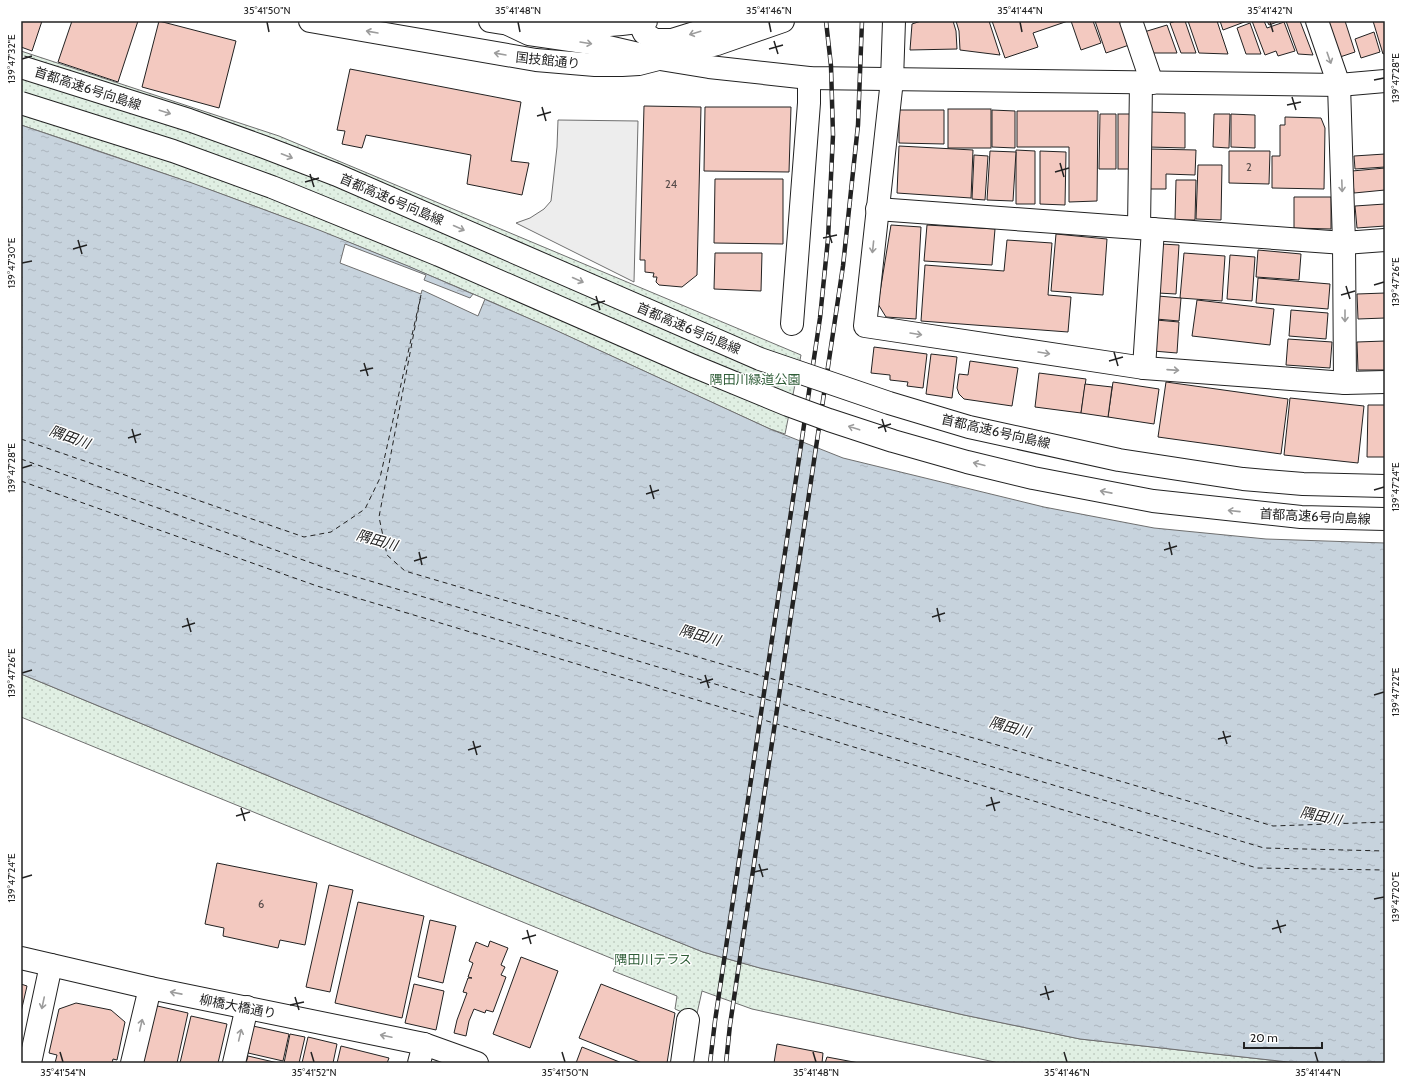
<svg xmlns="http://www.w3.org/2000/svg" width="1406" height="1084" font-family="Cabin,'Noto Sans JP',sans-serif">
	<defs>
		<pattern id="grass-dots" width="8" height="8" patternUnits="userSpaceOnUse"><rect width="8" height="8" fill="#e0efe3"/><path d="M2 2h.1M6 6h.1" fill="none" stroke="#c0cdc2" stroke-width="1.8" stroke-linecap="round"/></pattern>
		<pattern id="water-ripples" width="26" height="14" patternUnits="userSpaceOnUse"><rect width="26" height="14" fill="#c7d3dd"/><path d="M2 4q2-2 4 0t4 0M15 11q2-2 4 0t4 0" fill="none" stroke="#abb5bd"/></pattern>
	</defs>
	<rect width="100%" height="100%" fill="#fff"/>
	<g fill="url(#grass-dots)" stroke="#6f6f6f">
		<path d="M21,51l258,85 522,219 -16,79 -15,-5c-121,-55 -241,-113 -363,-163 -127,-53 -256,-98 -386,-141z"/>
		<polygon points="21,674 424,840 703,952 760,968 964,1015 1080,1039 1297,1063 999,1063 752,1009 702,991 696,1018 675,1009 677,996 613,971 618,961 21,717"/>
	</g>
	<polygon fill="#ededed" stroke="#6f6f6f" points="558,120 638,121 634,282 516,223 530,218 544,209 551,201 557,147"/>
	<polygon fill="url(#water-ripples)" stroke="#6f6f6f" points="21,125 192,183 319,230 408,266 551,328 770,429 843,458 1044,507 1154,528 1266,539 1385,543 1385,1063 1297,1063 1080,1039 964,1015 760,968 703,952 424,840 21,674"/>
	<polygon fill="#fff" stroke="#6f6f6f" points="345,244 426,275 424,280 470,298 473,294 485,299 478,316 422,290 421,294 340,263"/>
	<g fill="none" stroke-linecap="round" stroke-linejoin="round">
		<g stroke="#222" stroke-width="1" stroke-dasharray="5 4" stroke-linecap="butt">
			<polyline points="21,439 304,537 331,532 365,509 380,478 421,295 379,517 387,555 405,571 1273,826 1385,822"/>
			<polyline points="21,459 320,566 1264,848 1385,851"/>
			<polyline points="21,481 317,586 1257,868 1385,870"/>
		</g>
	</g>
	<g fill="#f3c9c0" stroke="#222">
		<polygon points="21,21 42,21 32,51 21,47"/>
		<polygon points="72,21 138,21 118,82 58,62"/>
		<polygon points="159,21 236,41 219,108 142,87"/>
		<polygon points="921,21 953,21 956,31 957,49 910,50 912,24"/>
		<polygon points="956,21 989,21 1000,55 960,50 959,31"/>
		<polygon points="992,21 1068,21 1033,33 1038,47 1005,58"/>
		<polygon points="1071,21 1093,21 1101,43 1081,50"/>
		<polygon points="1095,21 1124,21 1132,44 1106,53"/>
		<polygon points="1176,21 1185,21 1196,53 1181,53 1170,23"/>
		<polygon points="1188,21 1217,21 1228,54 1199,53"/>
		<polygon points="1220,21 1247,21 1223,30"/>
		<polygon points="1252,21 1264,21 1267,28 1284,22 1295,51 1278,56 1276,51 1265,55"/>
		<polygon points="1267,21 1280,21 1269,25"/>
		<polygon points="1286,21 1300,21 1313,55 1298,54"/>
		<polygon points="1326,21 1345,21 1355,52 1337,58"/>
		<polygon points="1373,21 1385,21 1385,53 1383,54"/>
		<polygon points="1250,23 1261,54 1246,54 1237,28"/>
		<polygon points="1167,25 1177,53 1151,53 1144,32"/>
		<polygon points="1374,32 1380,52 1361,58 1355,39"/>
		<polygon points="350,69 521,102 511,161 529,163 522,195 467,184 471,155 366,135 362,148 342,144 345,131 337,130"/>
		<polygon points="644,106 701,107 697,275 682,287 659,285 656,282 657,277 653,277 654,273 645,272 645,260 640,260"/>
		<polygon points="705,107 791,107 789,172 704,171"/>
		<rect x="948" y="109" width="43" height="39"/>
		<polygon points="899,110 944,110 944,144 899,143"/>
		<polygon points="992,110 1015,111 1015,148 992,147"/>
		<polygon points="1017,111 1098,111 1097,201 1069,202 1069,147 1017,147"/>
		<polygon points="1150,112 1185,113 1185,148 1149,147"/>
		<polygon points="1100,114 1116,114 1116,169 1099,169"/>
		<rect x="1118" y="114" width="16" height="55"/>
		<polygon points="1214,114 1230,114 1229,148 1213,147"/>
		<polygon points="1231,114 1255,115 1255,148 1231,147"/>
		<polygon points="1285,117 1321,118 1325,128 1324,189 1272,188 1272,156 1280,156 1280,125 1285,125"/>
		<polygon points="899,146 973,150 971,198 897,193"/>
		<polygon points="1151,149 1196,150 1195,175 1166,174 1166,189 1149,189"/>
		<polygon points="1016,150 1035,151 1035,204 1016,204"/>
		<polygon points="990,151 1016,152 1013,201 987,200"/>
		<polygon points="1040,151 1066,152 1065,205 1040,204"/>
		<polygon points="1229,151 1270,151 1269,184 1229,183"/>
		<polygon points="1385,154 1385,167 1355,169 1354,156"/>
		<polygon points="974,155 988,156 985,200 972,199"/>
		<polygon points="1198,165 1222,165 1221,220 1196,219"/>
		<polygon points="1385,168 1385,190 1354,193 1352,171"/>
		<polygon points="715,179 783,179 783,244 714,243"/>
		<polygon points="1176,180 1196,180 1195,220 1175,220"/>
		<polygon points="1294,197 1331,197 1331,229 1294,228"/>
		<polygon points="1385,204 1385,226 1357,228 1355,206"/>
		<polygon points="891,225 921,227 916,319 886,317 878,304"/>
		<polygon points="927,225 995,229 992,265 924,261"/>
		<polygon points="1056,234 1107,239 1103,295 1051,291"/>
		<polygon points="1007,240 1052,243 1048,295 1071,297 1068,332 921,321 925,265 1004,271"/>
		<polygon points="1161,244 1179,245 1176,294 1158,293"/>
		<polygon points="1258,250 1301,254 1299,280 1256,277"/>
		<polygon points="715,253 762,253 761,291 714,289"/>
		<polygon points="1184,253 1225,256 1222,301 1180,298"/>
		<polygon points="1230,255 1255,257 1252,301 1227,299"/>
		<polygon points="1258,278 1330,284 1328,309 1256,303"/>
		<polygon points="1385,293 1385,318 1358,319 1357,294"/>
		<polygon points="1158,296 1181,298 1179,321 1156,319"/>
		<polygon points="1197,300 1274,309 1270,345 1192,336"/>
		<polygon points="1291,310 1328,313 1326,339 1289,336"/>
		<polygon points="1156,320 1179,322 1177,353 1153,351"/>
		<polygon points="1288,339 1332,342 1330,368 1286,365"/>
		<polygon points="1385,341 1385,370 1358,370 1357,342"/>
		<polygon points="874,347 927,354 923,388 907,386 908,382 890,380 890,375 871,373"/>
		<polygon points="931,354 957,357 952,398 926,394"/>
		<polygon points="970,361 1018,368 1012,406 964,399 959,394 957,388 959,374 968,375"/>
		<polygon points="1039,373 1086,379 1081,413 1035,407"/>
		<polygon points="1113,382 1159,389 1154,424 1108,417"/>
		<polygon points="1166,382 1288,399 1281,454 1158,437"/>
		<polygon points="1085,384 1112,387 1108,417 1081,413"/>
		<polygon points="1290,398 1364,406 1358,463 1284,455"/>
		<polygon points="1368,405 1385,405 1385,457 1367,457"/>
		<polygon points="217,863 317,883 305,945 280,940 278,948 223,936 224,928 205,924"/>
		<polygon points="329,885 353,890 330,992 306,987"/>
		<polygon points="358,902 424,916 402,1018 335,1003"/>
		<polygon points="430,920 456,926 443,983 418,977"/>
		<polygon points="490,941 508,948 501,965 505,967 501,975 506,977 493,1012 486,1010 485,1013 474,1009 469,1021 466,1036 454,1033 457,1020 467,993 463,992 468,978 472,978 468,977 473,963 469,961 476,942 488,947"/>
		<polygon points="521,957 558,971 530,1048 493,1034"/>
		<polygon points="21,984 27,986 21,1012"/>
		<polygon points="414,984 444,991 436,1030 405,1023"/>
		<polygon points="601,984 675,1013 667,1063 642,1063 579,1038"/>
		<polygon points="76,1003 111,1010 125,1022 117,1060 113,1059 112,1063 55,1063 57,1055 49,1053 59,1009"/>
		<polygon points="153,1005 188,1013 177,1063 140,1063"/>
		<polygon points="191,1016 227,1024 218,1063 180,1063"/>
		<polygon points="253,1026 289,1034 283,1061 248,1053"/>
		<polygon points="290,1034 305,1037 299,1063 284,1063"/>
		<polygon points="308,1037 337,1044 333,1063 302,1063"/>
		<polygon points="777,1044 823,1053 822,1063 774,1063"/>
		<polygon points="341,1046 389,1058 387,1063 337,1063"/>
		<polygon points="582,1047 622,1063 576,1063"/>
		<polygon points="248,1056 278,1063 246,1063"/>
		<polygon points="827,1057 859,1063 825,1063"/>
	</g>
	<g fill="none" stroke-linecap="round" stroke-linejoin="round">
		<defs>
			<g id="minor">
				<polyline points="310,21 536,60 595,65 622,65 639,64 717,44 783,21"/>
				<path d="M490,21c51,9 105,7 156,0"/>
				<polyline points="894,21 892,80 865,326 1144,368 1345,383 1385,382"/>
				<polyline points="1131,21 1152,83"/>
				<polyline points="1317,21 1339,85 1344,243 1345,383"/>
				<polyline points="639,22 644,33 655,40 672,40 717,26 751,28"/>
				<polyline points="508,24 529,34 591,43 660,59 709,67 809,78 1339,85 1385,81"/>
				<polyline points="877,209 1344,243 1385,240"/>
				<polyline points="1139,228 1141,82"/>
				<polyline points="792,324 809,103 809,78"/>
				<polyline points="1144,368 1153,229"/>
				<polyline points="21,958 150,988 424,1044 477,1063"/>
				<polyline points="30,1063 51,965"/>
				<polyline points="132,1063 150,988"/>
				<polyline points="234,1063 247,1007"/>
				<polyline points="419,1063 424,1044"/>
				<polyline points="682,1063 688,1020"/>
			</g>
		</defs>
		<use href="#minor" stroke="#222" stroke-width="24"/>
		<use href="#minor" stroke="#fff" stroke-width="22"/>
		<defs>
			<g id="rail">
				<polyline points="710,1063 715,1021 820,318 828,239 833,135 831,66 826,21"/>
				<polyline points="726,1063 730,1025 843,266 858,125 862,21"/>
			</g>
		</defs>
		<use href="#rail" stroke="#222" stroke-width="4.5"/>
		<use href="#rail" stroke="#fff" stroke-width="3" stroke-dasharray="9" stroke-linecap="butt"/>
		<defs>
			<g id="highway-bridge">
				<polyline points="21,67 189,120 264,147 337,175 760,359 889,403 969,427 1119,460 1243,479 1303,484 1385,486"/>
				<polyline points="21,103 173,151 272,187 439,255 691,365 788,405 829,420 893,441 967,462 1033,478 1153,501 1301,517 1385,519"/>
			</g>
		</defs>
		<use href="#highway-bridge" stroke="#222" stroke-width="24" stroke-linecap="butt"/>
		<use href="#highway-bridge" stroke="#fff" stroke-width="22"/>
	</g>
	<defs><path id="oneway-shaft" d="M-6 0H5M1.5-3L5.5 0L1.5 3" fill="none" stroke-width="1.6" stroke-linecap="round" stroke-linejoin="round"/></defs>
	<g stroke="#9c9c9c">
		<use href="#oneway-shaft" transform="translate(372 32) rotate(-170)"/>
		<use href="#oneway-shaft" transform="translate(695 33) rotate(163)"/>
		<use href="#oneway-shaft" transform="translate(586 43) rotate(9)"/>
		<use href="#oneway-shaft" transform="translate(500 54) rotate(-170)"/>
		<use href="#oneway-shaft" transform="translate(1329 58) rotate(71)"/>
		<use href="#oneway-shaft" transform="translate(165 112) rotate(18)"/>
		<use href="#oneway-shaft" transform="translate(287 156) rotate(21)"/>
		<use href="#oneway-shaft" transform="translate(1342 186) rotate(88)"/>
		<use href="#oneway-shaft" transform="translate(459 228) rotate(24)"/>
		<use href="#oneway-shaft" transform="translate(873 247) rotate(96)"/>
		<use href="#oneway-shaft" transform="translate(578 280) rotate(24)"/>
		<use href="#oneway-shaft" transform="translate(1345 316) rotate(90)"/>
		<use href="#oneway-shaft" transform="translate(916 334) rotate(9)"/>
		<use href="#oneway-shaft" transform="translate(1044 353) rotate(9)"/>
		<use href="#oneway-shaft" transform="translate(1173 370) rotate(4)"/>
		<use href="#oneway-shaft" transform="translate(854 428) rotate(-162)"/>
		<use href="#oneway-shaft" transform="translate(979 464) rotate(-166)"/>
		<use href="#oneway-shaft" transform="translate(1106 492) rotate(-169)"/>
		<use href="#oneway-shaft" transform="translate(1234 511) rotate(-174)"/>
		<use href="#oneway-shaft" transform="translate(176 993) rotate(-169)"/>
		<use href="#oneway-shaft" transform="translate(43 1003) rotate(102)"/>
		<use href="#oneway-shaft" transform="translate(141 1025) rotate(-77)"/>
		<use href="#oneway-shaft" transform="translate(240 1035) rotate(-77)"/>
		<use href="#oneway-shaft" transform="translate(386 1036) rotate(-168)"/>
	</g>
	<path fill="none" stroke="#222" stroke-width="1.5" d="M267,22l2,10M518,22l2,10M769,22l2,10M1020,22l2,10M1270,22l3,10M774,41l4,13M769,49l14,-4M22,59l10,-3M1374,80l10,-2M1292,97l4,13M1287,105l14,-3M542,107l4,14M537,116l14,-4M1060,163l4,14M1055,172l14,-4M310,174l4,13M305,182l14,-4M828,230l4,13M823,238l14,-3M78,240l4,14M73,249l14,-4M22,263l10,-2M1374,285l10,-3M1346,286l4,13M1341,295l14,-4M596,296l4,14M591,305l14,-4M1114,352l4,14M1109,361l14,-4M364,363l4,13M360,371l13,-3M882,419l4,13M878,428l13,-4M132,429l4,14M128,438l13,-4M22,468l10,-3M650,485l4,14M1374,490l10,-3M646,494l13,-4M1169,542l3,13M1164,550l13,-4M419,552l3,13M414,561l13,-4M937,608l3,14M932,617l13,-4M187,618l4,14M182,627l13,-4M22,673l10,-3M705,675l4,13M700,683l13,-4M1374,695l10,-3M1223,731l4,13M1218,739l13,-3M473,741l4,14M468,750l13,-4M991,797l4,14M986,806l14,-4M241,808l4,13M236,816l14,-4M759,864l4,13M754,872l14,-3M22,878l10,-3M1374,899l10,-2M1277,920l4,13M1272,929l14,-4M527,930l4,14M522,939l14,-4M1045,986l4,14M1040,995l14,-4M295,997l4,13M290,1005l14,-3M60,1052l3,10M311,1052l3,10M562,1052l3,10M813,1052l3,10M1064,1052l3,10M1315,1052l3,10"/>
	<g text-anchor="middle" stroke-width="3" stroke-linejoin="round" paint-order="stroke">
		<g font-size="11" fill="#564c4a">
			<text x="1249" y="171">2</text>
			<text x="671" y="188">24</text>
			<text x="261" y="908">6</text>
		</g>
		<g font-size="13" fill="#222" stroke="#fff">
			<text transform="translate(548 60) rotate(6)" y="5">国技館通り</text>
			<text transform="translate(88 88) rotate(18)" y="5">首都高速6号向島線</text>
			<text transform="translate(392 199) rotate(23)" y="5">首都高速6号向島線</text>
			<text transform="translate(689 328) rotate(23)" y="5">首都高速6号向島線</text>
			<text transform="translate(996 431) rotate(13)" y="5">首都高速6号向島線</text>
			<text transform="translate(1315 516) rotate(3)" y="5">首都高速6号向島線</text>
			<text transform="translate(238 1006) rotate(11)" y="5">柳橋大橋通り</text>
		</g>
		<g font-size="13" fill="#2f5e38" stroke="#fff">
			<text x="755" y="384">隅田川緑道公園</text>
			<text x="653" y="964">隅田川テラス</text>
		</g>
		<g font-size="14" font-style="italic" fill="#222" stroke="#fff">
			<text transform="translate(70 437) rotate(20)" y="5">隅田川</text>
			<text transform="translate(377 540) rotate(16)" y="5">隅田川</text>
			<text transform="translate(700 635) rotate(16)" y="5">隅田川</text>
			<text transform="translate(1010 727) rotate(16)" y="5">隅田川</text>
			<text transform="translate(1321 816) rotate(12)" y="5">隅田川</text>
		</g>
	</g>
	<rect width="1406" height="1084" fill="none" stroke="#ffffff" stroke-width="44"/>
	<path d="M1244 1042v6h78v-6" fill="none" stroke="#222222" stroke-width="2"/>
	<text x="1250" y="1042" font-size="12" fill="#222222" stroke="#ffffff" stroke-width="3" paint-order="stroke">20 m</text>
	<rect x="22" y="22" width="1362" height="1040" fill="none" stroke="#222" stroke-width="1.5"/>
	<g font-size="10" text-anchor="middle" fill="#222">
		<text x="267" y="14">35°41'50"N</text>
		<text x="518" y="14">35°41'48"N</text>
		<text x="769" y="14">35°41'46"N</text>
		<text x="1020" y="14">35°41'44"N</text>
		<text x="1270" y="14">35°41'42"N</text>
		<text transform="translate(11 59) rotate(-90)" y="4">139°47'32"E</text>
		<text transform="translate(1395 78) rotate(-90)" y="4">139°47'28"E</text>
		<text transform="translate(11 263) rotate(-90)" y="4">139°47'30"E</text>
		<text transform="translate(1395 282) rotate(-90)" y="4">139°47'26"E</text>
		<text transform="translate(11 468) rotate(-90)" y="4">139°47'28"E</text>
		<text transform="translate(1395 487) rotate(-90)" y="4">139°47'24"E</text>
		<text transform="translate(11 673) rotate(-90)" y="4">139°47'26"E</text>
		<text transform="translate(1395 692) rotate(-90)" y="4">139°47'22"E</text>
		<text transform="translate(11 878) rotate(-90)" y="4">139°47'24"E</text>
		<text transform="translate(1395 897) rotate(-90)" y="4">139°47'20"E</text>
		<text x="63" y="1076">35°41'54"N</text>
		<text x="314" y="1076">35°41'52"N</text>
		<text x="565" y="1076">35°41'50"N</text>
		<text x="816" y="1076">35°41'48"N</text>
		<text x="1067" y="1076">35°41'46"N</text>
		<text x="1318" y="1076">35°41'44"N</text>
	</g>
</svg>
